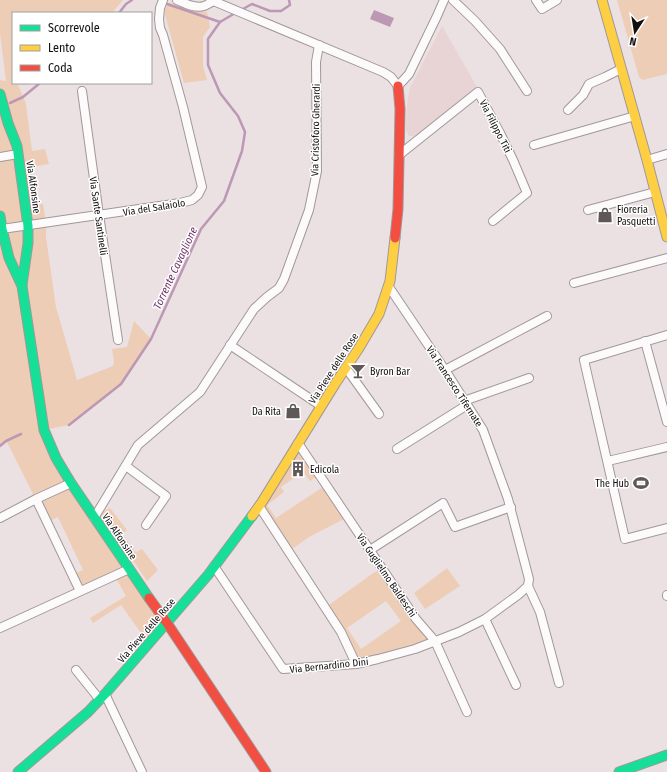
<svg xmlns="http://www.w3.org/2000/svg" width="667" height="772" font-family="'Fira Sans Condensed',sans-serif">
	<rect width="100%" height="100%" fill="#ebe1e2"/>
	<polygon fill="#e8d4d5" points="442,26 477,87 416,136 409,136 406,130 407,105 410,88"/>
	<g fill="#eecdb7" fill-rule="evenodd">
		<polygon points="0,0 123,0 112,13 13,13 13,83 28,83 26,85 18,84 26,104 32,151 45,149 49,164 31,167 37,204 43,204 46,223 46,237 56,307 77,380 113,366 114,361 112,349 127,347 134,321 151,339 121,384 69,425 44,430 47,436 167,623 149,644 121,605 93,623 90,618 126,596 114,575 80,591 72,575 83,570 58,517 47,522 7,442 0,446 0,80 6,81 0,33"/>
		<polygon points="617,0 667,0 667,74 643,80 639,77"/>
		<path d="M168,3c14,0 26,8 39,9l3,15 -7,10v29l4,14 -23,3 -19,-68v-6z"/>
		<polygon points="298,443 319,475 310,481 303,472 281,487 284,492 267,505 276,518 326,485 348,517 309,537 288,552 259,506"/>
		<polygon points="110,508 127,530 122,534 136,552 142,549 158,570 147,581 108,523 105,524 99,513"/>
		<polygon points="447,568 460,586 425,609 414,593"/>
		<path d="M383,569l52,72 -79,23 -31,-56c12,-9 24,-18 36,-26 7,-5 13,-11 22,-13zM386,601l15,20 -40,28 -14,-21z"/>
	</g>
	<polygon fill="#bd98b4" points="374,10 394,18 390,27 370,19"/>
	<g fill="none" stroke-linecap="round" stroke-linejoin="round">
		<g stroke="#bd98b4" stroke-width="2.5">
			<polyline points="167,4 220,22"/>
			<polyline points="241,10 252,4 270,11 281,11 290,5 289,0"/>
			<polyline points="119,13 126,4 132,0"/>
			<polyline points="10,103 23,97 40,83"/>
			<polyline points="69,425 121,384 151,339 201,229 224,201 242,151 245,132 238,116 220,93 208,65 208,39 220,22 237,12"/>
			<polyline points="0,446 6,441 21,434"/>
		</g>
		<defs>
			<g id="street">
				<path d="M177,0c7,3 18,9 27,6 3,-1 6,-3 9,-5"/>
				<polyline points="211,0 383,72 391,77 398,86 409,74 437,16 444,0"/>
				<polyline points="453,0 475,21 500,49 527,91"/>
				<polyline points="536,0 542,9 557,0"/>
				<polyline points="82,91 99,215 118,340"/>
				<polyline points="568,110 583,95 589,84 605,77 621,69"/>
				<polyline points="534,145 635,116"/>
				<polyline points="399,155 478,92 500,133 513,160 527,193 493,221"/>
				<polyline points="0,157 18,154"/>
				<polyline points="647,160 667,154"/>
				<polyline points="588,210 655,192"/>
				<polyline points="2,229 180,203 192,200 198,195 202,187 183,107 163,35 160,28 159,19 160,8 163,0"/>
				<polyline points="574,283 667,258"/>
				<polyline points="389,287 445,370 483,430 508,499 529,579 528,586"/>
				<polyline points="667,335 584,360 625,539 667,528"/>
				<polyline points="645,341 667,422"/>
				<polyline points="230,345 321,406"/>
				<polyline points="346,368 379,414"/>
				<polyline points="445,370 547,316"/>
				<polyline points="464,401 529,378"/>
				<polyline points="298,443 416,619 435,641 467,712"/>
				<polyline points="397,449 467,405"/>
				<polyline points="608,461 667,447"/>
				<polyline points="126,466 166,496 146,525"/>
				<polyline points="36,499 80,591"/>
				<polyline points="259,506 341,632 356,664"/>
				<polyline points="0,518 36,499 71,483"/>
				<polyline points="94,518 138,445 200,392 254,309 267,297 279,288 284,279 309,210 317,171 316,62 319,45"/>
				<polyline points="370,550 443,503 455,527 511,507"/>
				<polyline points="214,566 283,669 356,664 378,659 415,649 459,632 485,619 518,595 528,586"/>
				<polyline points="528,586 540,612 559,683"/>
				<polyline points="667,595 667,596"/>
				<polyline points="485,619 516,685"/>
				<polyline points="0,628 129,569"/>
				<polyline points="76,670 100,700"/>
				<polyline points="105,694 142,772"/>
			</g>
			<g id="fast">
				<polyline points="0,94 8,123 17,146 28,226 28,243 22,285"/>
				<polyline points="0,216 2,229 9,258 22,286 44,430 56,458 71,483 149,598"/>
				<polyline points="18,772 88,712 105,694 208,575 252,516"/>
				<polyline points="619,772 667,755"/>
			</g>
			<g id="slow">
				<polyline points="602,0 647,160 667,237"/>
				<polyline points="252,516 262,502 335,384 359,348 379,314 390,281 395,238"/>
			</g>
			<g id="jam">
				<polyline points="395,238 398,209 400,109 398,86"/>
				<polyline points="149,598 167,623 266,772"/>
			</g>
		</defs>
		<use href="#street" stroke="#a09999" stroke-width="10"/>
		<use href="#fast" stroke="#a09999" stroke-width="11"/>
		<use href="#slow" stroke="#a09999" stroke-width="11"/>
		<use href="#jam" stroke="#a09999" stroke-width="11"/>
		<use href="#street" stroke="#fcfafb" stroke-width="8"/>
		<use href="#fast" stroke="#16e098" stroke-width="9"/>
		<use href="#slow" stroke="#ffcf43" stroke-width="9"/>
		<use href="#jam" stroke="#f24e42" stroke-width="9"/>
	</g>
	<defs>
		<symbol id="shop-bare" viewBox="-9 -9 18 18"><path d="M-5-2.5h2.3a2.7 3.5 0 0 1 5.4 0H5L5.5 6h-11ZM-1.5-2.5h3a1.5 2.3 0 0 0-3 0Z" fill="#5f5859" stroke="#fff" stroke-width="2.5" paint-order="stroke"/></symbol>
		<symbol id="bar-bare" viewBox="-9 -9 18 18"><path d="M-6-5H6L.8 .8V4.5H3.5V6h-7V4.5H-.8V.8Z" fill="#5f5859" stroke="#fff" stroke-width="2.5" paint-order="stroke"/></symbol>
		<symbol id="building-bare" viewBox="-9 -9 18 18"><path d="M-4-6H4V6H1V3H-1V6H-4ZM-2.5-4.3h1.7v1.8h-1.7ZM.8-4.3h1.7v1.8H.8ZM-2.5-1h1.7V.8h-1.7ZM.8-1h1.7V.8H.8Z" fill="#5f5859" stroke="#fff" stroke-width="2.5" paint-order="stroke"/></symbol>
		<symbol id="stadium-bare" viewBox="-9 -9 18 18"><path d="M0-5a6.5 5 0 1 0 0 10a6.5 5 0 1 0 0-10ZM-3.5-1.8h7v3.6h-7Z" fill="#5f5859" stroke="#fff" stroke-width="2.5" paint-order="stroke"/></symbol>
	</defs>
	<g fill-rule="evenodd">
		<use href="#shop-bare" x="594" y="204" width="22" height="22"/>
		<use href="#bar-bare" x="347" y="360" width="22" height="22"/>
		<use href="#shop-bare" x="282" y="400" width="22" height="22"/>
		<use href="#building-bare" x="287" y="458" width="22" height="22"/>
		<use href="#stadium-bare" x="630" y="472" width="22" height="22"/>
	</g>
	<g text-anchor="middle" stroke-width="3" stroke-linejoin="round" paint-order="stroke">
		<g font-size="10" fill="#140f0f" stroke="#fff">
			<text transform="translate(496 126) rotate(63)" y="4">Via Filippo Titi</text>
			<text transform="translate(315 130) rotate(-89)" y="4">Via Cristoforo Gherardi</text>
			<text transform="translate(34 187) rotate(82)" y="4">Via Alfonsine</text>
			<text transform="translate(154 207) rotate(-9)" y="4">Via del Salaiolo</text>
			<text transform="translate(99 216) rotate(82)" y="4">Via Sante Santinelli</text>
			<text transform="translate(333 368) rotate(-57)" y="4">Via Pieve delle Rose</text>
			<text transform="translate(455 386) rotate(57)" y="4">Via Francesco Tifernate</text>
			<text transform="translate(120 536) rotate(56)" y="4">Via Alfonsine</text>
			<text transform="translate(387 575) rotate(56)" y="4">Via Guglielmo Baldeschi</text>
			<text transform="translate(146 630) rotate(-49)" y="4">Via Pieve delle Rose</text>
			<text transform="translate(329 665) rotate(-6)" y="4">Via Bernardino Dini</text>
		</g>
		<g font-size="10" fill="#140f0f" stroke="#fff" text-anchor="start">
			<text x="617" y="213">Fioreria<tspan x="617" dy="12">Pasquetti</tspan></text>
			<text x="370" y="375">Byron Bar</text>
			<text x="281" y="415" text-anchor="end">Da Rita</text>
			<text x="310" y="473">Edicola</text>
			<text x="629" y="487" text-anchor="end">The Hub</text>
		</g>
		<g font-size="11" font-style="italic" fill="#703268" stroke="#fff">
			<text transform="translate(175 268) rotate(-65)" y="4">Torrente Cavaglione</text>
		</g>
	</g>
	<rect x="12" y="12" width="140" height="72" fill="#ffffff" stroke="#a19f9f"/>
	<rect x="20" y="25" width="20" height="6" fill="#16e098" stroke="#a19f9f"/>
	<text x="48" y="32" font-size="12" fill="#140f0f">Scorrevole</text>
	<rect x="20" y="45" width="20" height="6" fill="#ffcf43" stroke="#a19f9f"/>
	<text x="48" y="52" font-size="12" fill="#140f0f">Lento</text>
	<rect x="20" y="65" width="20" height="6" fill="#f24e42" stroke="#a19f9f"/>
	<text x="48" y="72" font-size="12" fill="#140f0f">Coda</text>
	<g transform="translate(635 32) rotate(192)" stroke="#ffffff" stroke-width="3" paint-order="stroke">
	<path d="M0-3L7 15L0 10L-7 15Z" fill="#140f0f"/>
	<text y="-6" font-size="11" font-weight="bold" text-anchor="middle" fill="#140f0f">N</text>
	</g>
</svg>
